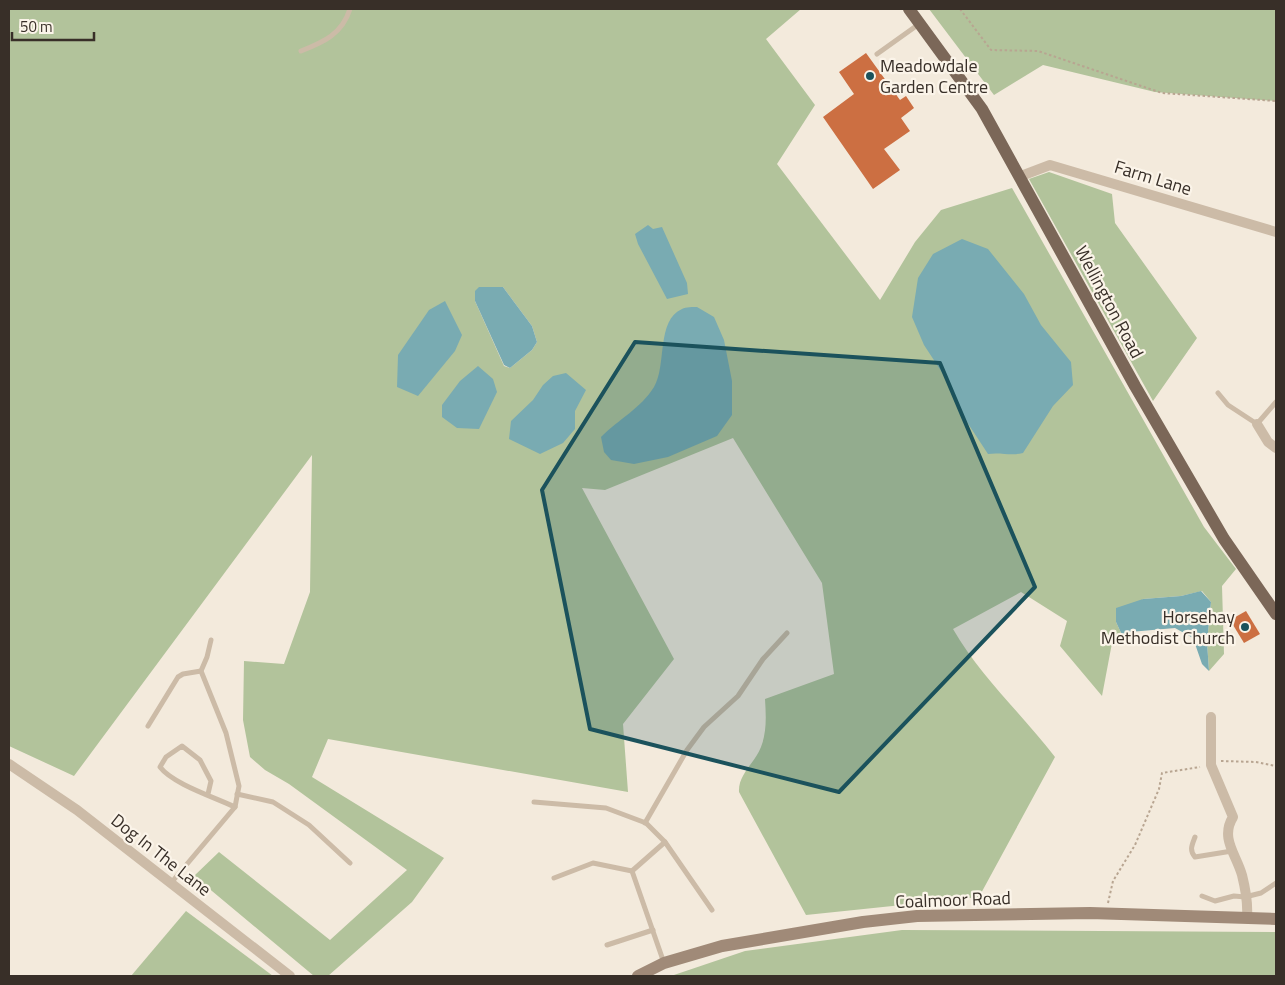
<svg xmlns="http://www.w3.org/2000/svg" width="1285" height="985" font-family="'Titillium Web',sans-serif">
	<rect width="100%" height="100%" fill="#f3eadc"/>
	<g fill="#b2c39b" fill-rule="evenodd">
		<path d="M9,9h792l-35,30 49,66 -38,59 103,136 35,-58 26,-32 71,-22 192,339 32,42 -14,17 2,68 -15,17 -2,-29 4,-40 -9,-11 -21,5 -38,3 -27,23 7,15 -11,6 -10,53 -42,-50 7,-25 -46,-29 -68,37c27,47 69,85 102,128l-76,140 -173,18 -67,-123c-1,-18 16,-29 22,-45 6,-16 5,-31 4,-48l69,-25 -12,-91 -89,-145 -128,52 -23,-2 92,171 -51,65 5,68 -300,-53 -16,38 132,81 -32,44 -84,74h-14l-120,-100 25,-24 111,88 77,-70 -118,-86 -24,-14 -15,-13 -7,-37 1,-59 40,3 26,-72 2,-137 -238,321 -65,-30zM503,287l29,39 5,16 -5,8 -22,18 -6,-2 -29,-65z"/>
		<polygon points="929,9 1276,9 1276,101 1155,92 1043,65 994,95"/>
		<polygon points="1049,172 1112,194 1115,223 1197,338 1153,401 1029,179"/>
		<polygon points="186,911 273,976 131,976"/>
		<polygon points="902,930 1276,932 1276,976 671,976 745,951"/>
	</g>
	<g fill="#79abb2">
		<polygon points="648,225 653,229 662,227 687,283 688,294 667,299 638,244 635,234"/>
		<path d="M962,239l26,10 36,45 17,31 30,37 2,23 -20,21 -30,47c-12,3 -23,-1 -35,1l-25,-38 -16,-36 -23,-35 -12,-28 6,-39 15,-24z"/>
		<polygon points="479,287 503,287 532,326 537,342 532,350 510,368 504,365 475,301 475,291"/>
		<polygon points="445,301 462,335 455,351 418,396 397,387 398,355 429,310"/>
		<path d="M697,307l17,10 10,23 8,41v34l-15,21 -49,21 -34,7 -23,-4 -7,-8 -3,-15c18,-18 40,-29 53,-50 13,-21 2,-67 28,-78 4,-2 11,-2 15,-2z"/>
		<polygon points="478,366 493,379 497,392 479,429 457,428 442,417 442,405 460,381"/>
		<polygon points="566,373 586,390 575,411 575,429 563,443 540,454 509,439 511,421 533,400 543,385 553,376"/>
		<polygon points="1201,591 1211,602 1207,642 1209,671 1202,664 1193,638 1175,628 1130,632 1123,637 1116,622 1116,608 1143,599 1181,596"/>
	</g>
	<g fill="#cc6f42">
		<polygon points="866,53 900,100 906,96 914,108 901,118 910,131 884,149 900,170 873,189 823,117 854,94 839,72"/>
		<polygon points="1246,611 1260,634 1244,643 1230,620"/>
	</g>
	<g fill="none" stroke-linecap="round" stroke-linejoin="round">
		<g stroke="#b8a591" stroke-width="2" stroke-dasharray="2.5 2.5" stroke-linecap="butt">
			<polyline points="960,9 991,50 1038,51 1162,93 1276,101"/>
			<polyline points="1221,761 1256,762 1276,766"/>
			<polyline points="1108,903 1113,881 1135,845 1159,789 1162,773 1200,767"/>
		</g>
		<g stroke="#ccbba7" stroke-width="5">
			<path d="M301,51c23,-9 41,-17 49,-42"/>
			<polyline points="877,54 919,24"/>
			<polyline points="1218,393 1228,405 1257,424 1276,402"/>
			<polyline points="148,726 178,677 183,674 201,671"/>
			<path d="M208,794l3,-13 -11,-21 -18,-14 -16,11 -6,10c13,17 54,30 75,40"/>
			<polyline points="237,794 273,802 309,825 350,863"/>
			<polyline points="534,802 606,808 646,823 665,842"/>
			<polyline points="645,823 687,750 704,727 738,696 763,659 787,633"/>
			<path d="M1195,837c-3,8 -6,13 0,20l37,-6"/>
			<polyline points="554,878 593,863 632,871"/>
			<polyline points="171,883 235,807 239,786 226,733 201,671 207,657 211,640"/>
			<polyline points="1202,896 1215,901 1234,896 1245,897 1261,893 1276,883"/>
			<polyline points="607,945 653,930"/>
			<polyline points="664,963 632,871 665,842 712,910"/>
		</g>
		<g stroke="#ccbba7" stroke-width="10">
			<polyline points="1021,176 1050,165 1276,232"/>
			<polyline points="1257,424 1268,442 1276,448"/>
			<path d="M1211,717v48l22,52c-13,21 3,37 9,58 3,12 6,29 5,42"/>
			<polyline points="9,764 77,810 290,976"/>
		</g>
		<polyline stroke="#a08a78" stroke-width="12" points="638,976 664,963 722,946 863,922 917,916 1090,913 1276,919"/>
		<polyline stroke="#7b6758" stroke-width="12" points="909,9 982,109 1135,386 1224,539 1276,614"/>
	</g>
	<path fill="#1b525c" fill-opacity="0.2" stroke="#1b525c" stroke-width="4" stroke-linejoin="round" d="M635,342l305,21 95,224 -196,205 -249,-63 -48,-239z"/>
	<g fill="#1b525c" stroke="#fbf4e9" stroke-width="2">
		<circle cx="870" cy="76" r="5"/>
		<circle cx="1245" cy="627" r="5"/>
	</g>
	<g text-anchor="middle" stroke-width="4.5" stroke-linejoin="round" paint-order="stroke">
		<g font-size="18" fill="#382f28" stroke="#fbf4e9" text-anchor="start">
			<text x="880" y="72">Meadowdale<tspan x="880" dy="21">Garden Centre</tspan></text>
			<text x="1235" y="623" text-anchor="end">Horsehay<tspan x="1235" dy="21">Methodist Church</tspan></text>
		</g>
		<g font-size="18" fill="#382f28" stroke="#fbf4e9">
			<text transform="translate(1153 178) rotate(17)" y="6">Farm Lane</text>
			<text transform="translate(1109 302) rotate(62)" y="6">Wellington Road</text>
			<text transform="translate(161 855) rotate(38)" y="6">Dog In The Lane</text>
			<text transform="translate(953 900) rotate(-2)" y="6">Coalmoor Road</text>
		</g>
	</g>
	<rect width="1285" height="985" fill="none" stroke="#382f28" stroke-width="20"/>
	<path d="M12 32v8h82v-8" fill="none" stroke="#382f28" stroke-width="2.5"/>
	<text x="20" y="32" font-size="15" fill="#382f28" stroke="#fbf4e9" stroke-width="4" paint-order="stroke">50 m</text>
</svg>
